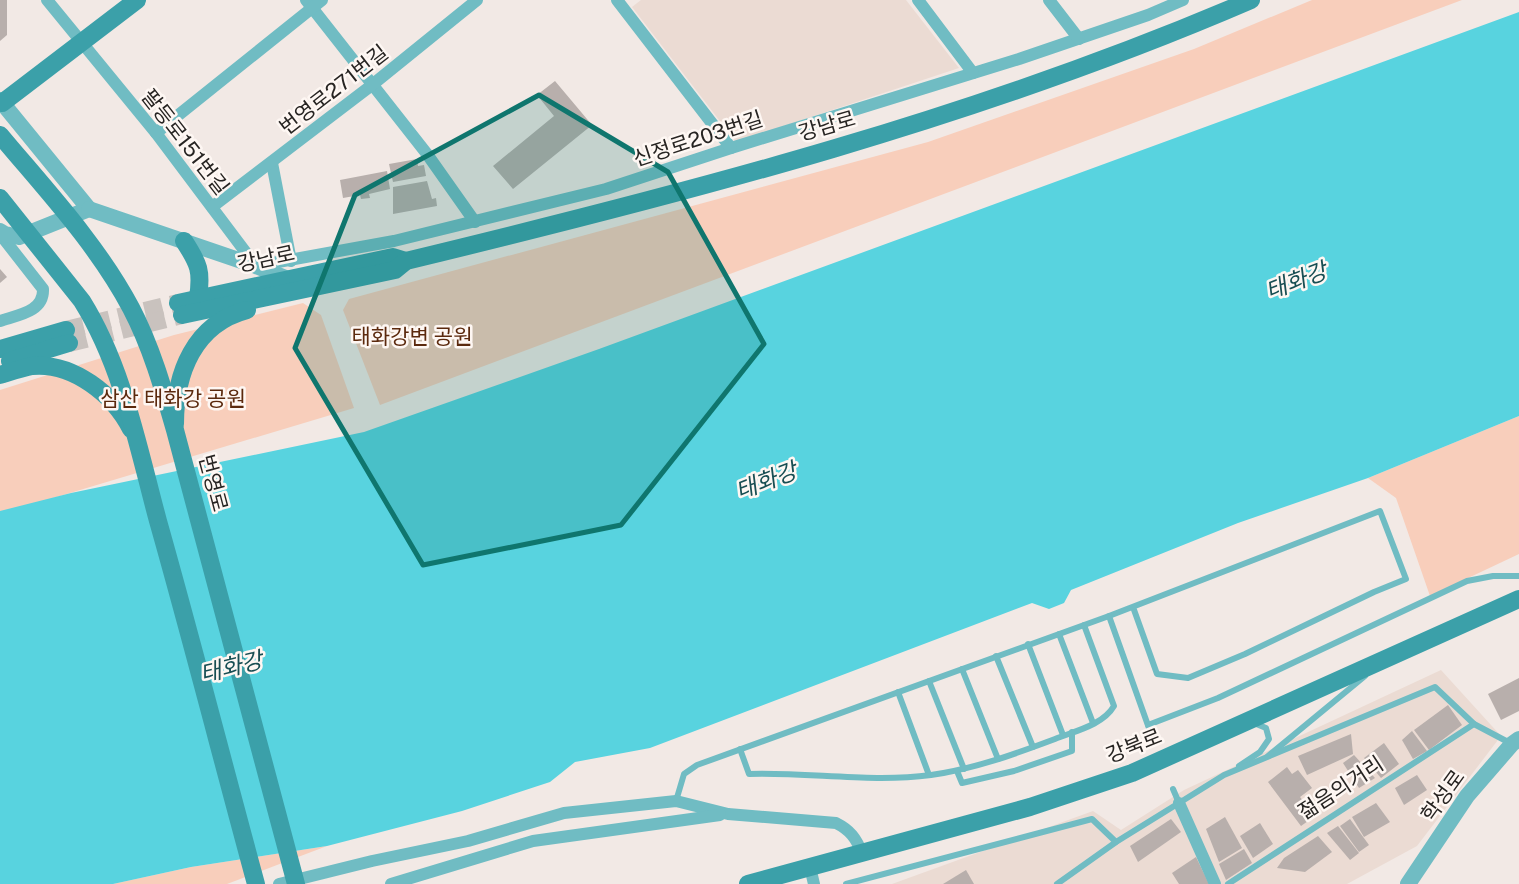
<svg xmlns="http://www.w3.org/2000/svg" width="1519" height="884" font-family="'Public Sans','Noto Sans KR',sans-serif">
	<rect width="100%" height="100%" fill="#f2e9e5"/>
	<g fill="#ebdbd3">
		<polygon points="641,0 906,0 959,68 736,142 632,7"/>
		<polygon points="1441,670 1501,736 1417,846 1347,884 892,884 1093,811 1121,830 1184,790"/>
	</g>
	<g fill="#f8cebb">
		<polygon points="1312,0 1462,0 380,405 343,310 349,299 928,142 1194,49"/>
		<polygon points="303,303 321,315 354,408 0,514 0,390 174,335"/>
		<polygon points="1519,416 1519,554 1430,596 1396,498 1368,478"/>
		<polygon points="327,846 227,884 113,884 191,867"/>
	</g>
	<polygon fill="#58d3df" points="1519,12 1519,416 1368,478 1238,523 1071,590 1064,603 1049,609 1032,603 650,748 575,762 550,782 462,811 327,846 191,867 113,884 0,884 0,511 71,493 364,432 599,349"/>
	<g fill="#b8afac">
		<polygon points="0,0 7,0 7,35 0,41"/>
		<polygon points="555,81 592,125 513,189 493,166 554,116 537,95"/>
		<polygon points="417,159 418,166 424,165 426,176 393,182 389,164"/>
		<polygon points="387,171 390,189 369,194 370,198 361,199 360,195 343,198 340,180"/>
		<polygon points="427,181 432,199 436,198 437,206 393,214 393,187"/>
		<polygon points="0,269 7,277 0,283"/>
		<polygon points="1519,678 1519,711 1501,720 1488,694"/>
		<polygon points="1448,705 1462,725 1429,750 1414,730"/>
		<polygon points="1412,731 1427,751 1413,759 1402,740"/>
		<polygon points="1351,734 1353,754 1307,775 1298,756"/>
		<polygon points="1384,743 1399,764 1381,778 1364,758"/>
		<polygon points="1354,755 1375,778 1359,788 1343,763"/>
		<polygon points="1287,767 1292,774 1298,770 1312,788 1300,797 1315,816 1301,826 1268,782"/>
		<polygon points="1417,775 1427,790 1404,805 1395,788"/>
		<polygon points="1376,803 1390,822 1364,837 1352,817"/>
		<polygon points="1225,817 1242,848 1219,862 1206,829"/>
		<polygon points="1171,819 1181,832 1138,862 1130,846"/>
		<polygon points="1350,819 1369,845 1359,852 1340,826"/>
		<polygon points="1260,823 1273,844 1253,858 1240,836"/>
		<polygon points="1338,826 1359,853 1350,860 1327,833"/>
		<polygon points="1318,836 1332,852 1305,872 1277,868 1284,858"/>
		<polygon points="1244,849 1252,863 1226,880 1219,864"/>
		<polygon points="1196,857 1209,884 1179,884 1172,873"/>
		<polygon points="966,870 974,884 943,884"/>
	</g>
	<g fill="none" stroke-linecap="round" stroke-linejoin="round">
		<g stroke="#c9c2be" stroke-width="18" stroke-dasharray="18 9" stroke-linecap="butt">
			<polyline points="66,330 178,303"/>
			<polyline points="69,343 182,315"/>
		</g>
		<g stroke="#70bcc3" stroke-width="6">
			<polyline points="1109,616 1150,731"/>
			<polyline points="1059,634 1093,723"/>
			<polyline points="1028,644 1063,735"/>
			<polyline points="996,656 1033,747"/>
			<polyline points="962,669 998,759"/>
			<polyline points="929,681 964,769"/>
			<polyline points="898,692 929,775"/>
			<polyline points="1148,725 1218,698 1467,581 1493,576 1519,576"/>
			<path d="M740,749l9,25c60,-2 122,9 182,1 43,-6 84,-21 124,-36 20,-8 48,-14 59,-33l-30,-81"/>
			<polyline points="1268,756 1365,676"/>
			<polyline points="1239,766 1260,752 1269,739 1266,728 1254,723"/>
			<polyline points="957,771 962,783 1014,771 1072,751 1072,732"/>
			<polyline points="1173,789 1179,803 1224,775 1435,687 1474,724 1510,743"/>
			<polyline points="676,801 684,774 697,765 1109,616 1380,511 1406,579 1374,592 1245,654 1188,678 1157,674 1133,607"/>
			<polyline points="846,884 1092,819 1116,842"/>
			<polyline points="1057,884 1116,842 1179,803"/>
			<polyline points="1228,884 1474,724"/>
		</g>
		<g stroke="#70bcc3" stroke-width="12">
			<polyline points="47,0 156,133 256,266 394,241 606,189 731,148 1019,59 1148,15 1183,0"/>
			<polyline points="306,0 427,154 475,222"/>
			<polyline points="617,0 731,148"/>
			<polyline points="918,0 973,73"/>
			<polyline points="1049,0 1079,39"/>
			<polyline points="156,133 322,0"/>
			<polyline points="272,163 291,261"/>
			<polyline points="212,207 372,85 477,0"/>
			<path d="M0,234l43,55c1,23 -25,26 -43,32"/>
			<polyline points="1179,803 1215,884"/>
			<polyline points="810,867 814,884"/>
			<path d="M279,884l93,-23 96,-20 96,-28 112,-12 52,13 108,9c14,7 20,15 26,30"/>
			<polyline points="391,884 533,841 720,815"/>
		</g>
		<g stroke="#70bcc3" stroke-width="16">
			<polyline points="0,100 89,209 19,237 5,234 0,231"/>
			<polyline points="89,209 256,266 295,282"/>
			<polyline points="1408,884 1467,796 1512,744 1519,739"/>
		</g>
		<g stroke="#3ba0a9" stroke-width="18">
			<polyline points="2,103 137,0"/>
			<path d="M184,241c15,23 18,30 14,57"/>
			<polyline points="178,303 393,257 406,261"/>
			<path d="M182,315l213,-45 11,-9c286,-69 574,-144 845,-261"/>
			<polyline points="0,349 66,330"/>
			<polyline points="10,361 69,343"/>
			<path d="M0,375c10,-3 22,-7 32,-9 41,-4 82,29 99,63"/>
			<path d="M175,424c0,-51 19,-100 72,-114"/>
			<polyline points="748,884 1030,807 1132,773 1519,599"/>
		</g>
		<g stroke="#3ba0a9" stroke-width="18">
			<path d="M0,135c46,55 97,109 131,173 20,38 32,80 44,122l121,454"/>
			<path d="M0,198l82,103c41,66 56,146 76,220 34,120 65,242 98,363"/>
		</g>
	</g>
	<path fill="#0f766e" fill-opacity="0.2" stroke="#0f766e" stroke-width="5" stroke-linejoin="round" d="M539,95l129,77 96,172 -143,181 -198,40 -128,-217 60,-153z"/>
	<g text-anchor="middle" stroke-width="5" stroke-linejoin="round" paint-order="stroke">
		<g font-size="21" fill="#272422" stroke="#fef7f3">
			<text transform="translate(334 90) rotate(-38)" y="7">번영로271번길</text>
			<text transform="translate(827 126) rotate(-16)" y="7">강남로</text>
			<text transform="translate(698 139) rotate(-18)" y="7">신정로203번길</text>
			<text transform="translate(185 142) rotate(52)" y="7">팔등로151번길</text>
			<text transform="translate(266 259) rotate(-12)" y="7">강남로</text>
			<text transform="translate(213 483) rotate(75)" y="7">번영로</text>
			<text transform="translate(1134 746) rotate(-22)" y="7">강북로</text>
			<text transform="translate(1341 788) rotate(-33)" y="7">젊음의거리</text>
			<text transform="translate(1443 796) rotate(-54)" y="7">학성로</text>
		</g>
		<g font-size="21" fill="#5b290d" stroke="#fef7f3">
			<text x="412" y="344">태화강변 공원</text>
			<text x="173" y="406">삼산 태화강 공원</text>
		</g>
		<g font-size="23" font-style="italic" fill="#184e53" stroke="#fef7f3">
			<text transform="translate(1296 281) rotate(-21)" y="8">태화강</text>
			<text transform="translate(766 481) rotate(-21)" y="8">태화강</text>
			<text transform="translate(231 667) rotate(-14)" y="8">태화강</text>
		</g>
	</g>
</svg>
